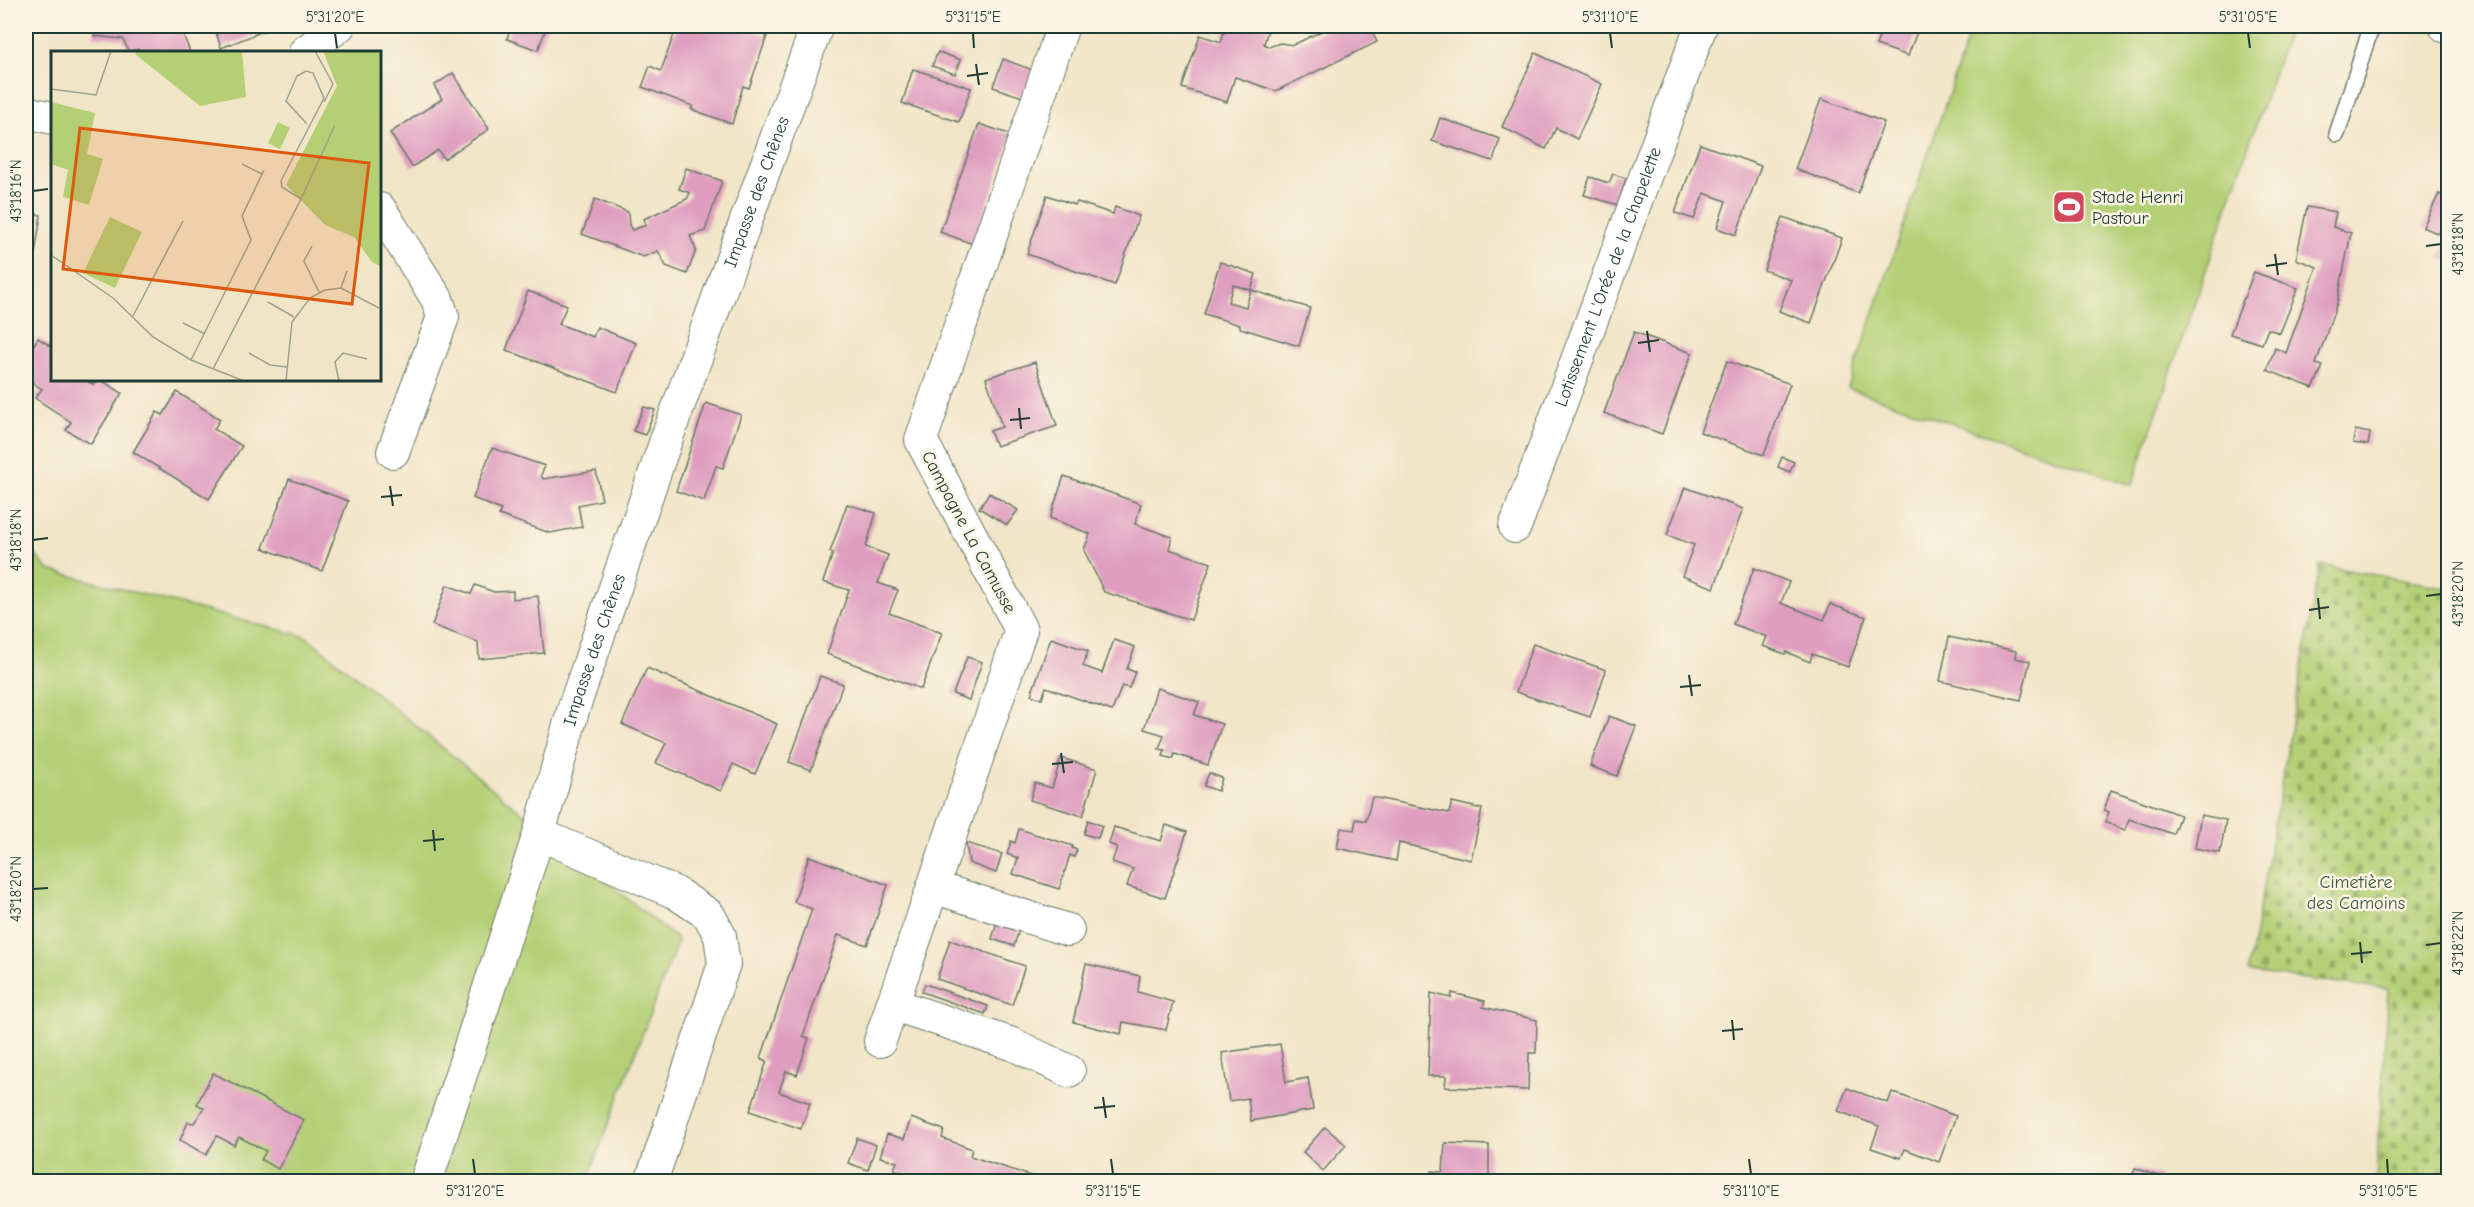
<svg xmlns="http://www.w3.org/2000/svg" width="2474" height="1207" font-family="'Comic Neue',sans-serif">
	<defs>
		<pattern id="cemetery-stones" width="16" height="16" patternUnits="userSpaceOnUse" patternTransform="scale(1.5)"><rect width="16" height="16" fill="#b4cf74"/><path d="M2 7V4a2 2 0 0 1 4 0v3zM10 15v-3a2 2 0 0 1 4 0v3z" fill="#92a960"/></pattern>
	</defs>
	<rect width="100%" height="100%" fill="#fcf5e5"/>
	<filter id="ink" filterUnits="userSpaceOnUse"><feTurbulence type="fractalNoise" baseFrequency=".0167" numOctaves="2"/><feDisplacementMap in="SourceGraphic" scale="12" xChannelSelector="R" yChannelSelector="G"/><feConvolveMatrix kernelMatrix="1 2 1 2 8 2 1 2 1" color-interpolation-filters="sRGB"/></filter>
	<filter id="wash" filterUnits="userSpaceOnUse"><feTurbulence type="fractalNoise" baseFrequency=".008" numOctaves="4" result="noise"/><feDisplacementMap in="SourceGraphic" scale="24" xChannelSelector="R" yChannelSelector="G"/><feGaussianBlur stdDeviation="1.35" result="paint"/><feColorMatrix in="noise" values="0 0 0 0 0 0 0 0 0 0 0 0 0 0 0 0 0 1.4 0 .05"/><feComposite in="paint" operator="in"/></filter>
	<g filter="url(#wash)">
		<rect width="100%" height="100%" fill="#f1e5c7"/>
		<g fill="#b4cf74" stroke="#6a8654" stroke-width="1.5">
			<polygon points="1972,26 2290,26 2132,485 1848,388"/>
			<polygon points="26,545 49,570 307,637 678,940 587,1181 26,1181"/>
		</g>
		<polygon fill="url(#cemetery-stones)" stroke="#6a8654" stroke-width="1.5" points="2320,565 2448,588 2448,1181 2376,1181 2388,989 2248,972"/>
		<g id="blocks">
			<g fill="#df9ec0">
				<polygon points="95,26 180,26 190,52 139,52 138,49 129,52 123,39 94,36"/>
				<polygon points="214,26 276,26 221,48"/>
				<polygon points="511,26 547,26 538,50 507,39"/>
				<polygon points="677,26 739,26 767,36 749,88 743,86 732,124 691,109 693,106 642,87 650,66 661,71"/>
				<polygon points="1226,26 1269,26 1264,44 1269,47 1280,43 1293,45 1332,26 1369,26 1377,42 1276,91 1235,77 1227,102 1182,88 1200,35 1221,42"/>
				<polygon points="1883,26 1919,26 1908,56 1876,45"/>
				<polygon points="938,52 961,60 955,74 932,66"/>
				<polygon points="1535,53 1602,84 1577,139 1556,128 1546,149 1502,127"/>
				<polygon points="1003,59 1035,71 1025,98 993,87"/>
				<polygon points="913,69 971,88 959,122 902,103"/>
				<polygon points="453,73 489,129 444,159 438,150 412,167 390,133 442,99 434,86"/>
				<polygon points="1821,99 1884,122 1858,193 1795,169"/>
				<polygon points="1440,118 1500,139 1493,161 1432,141"/>
				<polygon points="979,124 1012,135 973,244 940,232"/>
				<polygon points="1700,144 1761,166 1736,235 1717,228 1726,201 1704,193 1694,219 1675,213"/>
				<polygon points="686,168 722,181 705,231 690,236 696,250 687,274 666,266 658,251 643,257 582,234 595,199 628,212 629,225 632,230 646,225 644,219 687,199 690,193 679,189"/>
				<polygon points="1613,174 1626,178 1618,205 1584,195 1590,177 1609,183"/>
				<polygon points="2439,194 2448,198 2448,238 2423,227"/>
				<polygon points="1047,195 1075,205 1077,202 1113,214 1115,207 1139,216 1115,285 1027,254"/>
				<polygon points="2307,207 2336,212 2333,227 2351,233 2337,303 2316,364 2323,366 2313,388 2267,370 2275,348 2286,353 2317,267 2296,259"/>
				<polygon points="26,212 41,215 32,274 26,273"/>
				<polygon points="1783,217 1842,238 1811,323 1779,311 1791,280 1764,270"/>
				<polygon points="2448,241 2448,262 2440,258"/>
				<polygon points="1220,262 1256,274 1251,290 1233,285 1228,302 1246,307 1251,290 1310,308 1299,346 1240,328 1240,325 1204,314"/>
				<polygon points="2254,272 2298,288 2280,333 2268,329 2262,344 2230,334"/>
				<polygon points="528,291 567,305 559,324 593,337 597,327 636,343 617,392 506,350"/>
				<polygon points="1634,332 1692,353 1662,434 1604,413"/>
				<polygon points="38,338 52,347 52,380 85,380 94,385 97,380 101,380 122,393 91,444 66,430 71,422 35,398 42,389 26,378 26,357"/>
				<polygon points="1727,361 1790,384 1764,455 1700,432"/>
				<polygon points="1035,362 1057,426 996,446 990,431 1002,427 986,378"/>
				<polygon points="177,392 220,419 214,429 242,446 209,499 133,452 157,412 163,415"/>
				<polygon points="706,403 741,415 723,468 716,466 704,501 676,491"/>
				<polygon points="644,407 655,410 645,435 633,431"/>
				<polygon points="2355,430 2370,433 2368,445 2353,443"/>
				<polygon points="492,448 545,466 541,475 543,479 596,471 602,500 578,505 582,527 550,533 499,515 501,510 473,498"/>
				<polygon points="1782,457 1794,462 1790,472 1778,467"/>
				<polygon points="1064,476 1141,504 1135,524 1172,537 1169,549 1211,563 1191,620 1104,592 1084,550 1090,534 1050,518"/>
				<polygon points="289,479 348,501 322,571 263,548"/>
				<polygon points="1685,487 1743,509 1714,588 1682,576 1694,545 1667,535"/>
				<polygon points="989,493 1018,510 1007,525 979,508"/>
				<polygon points="847,504 876,513 866,547 888,555 878,583 898,590 889,613 942,633 921,689 827,654 849,590 823,582 833,553 830,552"/>
				<polygon points="1754,568 1789,582 1781,603 1824,620 1830,604 1866,617 1848,667 1812,654 1810,662 1786,652 1785,654 1763,646 1767,637 1733,624"/>
				<polygon points="447,585 471,594 475,585 494,592 513,591 513,599 538,596 544,653 479,659 478,642 432,625"/>
				<polygon points="1949,637 2016,651 2015,658 2030,661 2021,700 1940,681"/>
				<polygon points="1051,638 1088,651 1083,666 1102,673 1114,640 1135,647 1127,669 1135,672 1129,688 1122,686 1112,711 1046,687 1042,699 1031,695"/>
				<polygon points="1533,644 1606,670 1590,717 1516,692"/>
				<polygon points="967,657 982,662 969,700 953,694"/>
				<polygon points="647,668 777,724 755,774 733,764 721,791 656,763 666,743 622,724"/>
				<polygon points="820,676 843,684 811,770 789,762"/>
				<polygon points="1157,688 1199,702 1194,715 1222,724 1208,765 1175,754 1173,759 1163,756 1165,750 1159,749 1164,735 1144,729"/>
				<polygon points="1609,716 1636,726 1617,776 1590,766"/>
				<polygon points="1061,758 1097,769 1083,816 1030,800 1035,783 1052,788"/>
				<polygon points="1209,773 1222,778 1218,791 1204,786"/>
				<polygon points="2111,790 2180,815 2173,834 2129,819 2125,830 2105,822 2109,812 2104,810"/>
				<polygon points="1372,797 1449,813 1452,802 1482,809 1471,860 1399,843 1396,861 1337,848 1341,828 1354,830 1356,819 1366,821"/>
				<polygon points="2201,815 2226,820 2220,853 2195,848"/>
				<polygon points="1088,820 1102,826 1098,838 1084,834"/>
				<polygon points="1166,825 1187,832 1165,898 1127,886 1133,869 1112,862 1117,847 1109,844 1114,827 1161,841"/>
				<polygon points="1019,829 1073,846 1072,848 1077,850 1074,857 1070,855 1059,889 1013,874 1018,858 1007,854 1011,841 1015,843"/>
				<polygon points="966,843 1002,854 996,873 969,863"/>
				<polygon points="809,856 888,885 867,945 838,935 803,1036 809,1038 797,1075 786,1071 779,1092 810,1103 801,1129 750,1111 767,1061 761,1058 812,909 794,902"/>
				<polygon points="998,919 1020,926 1014,946 992,939"/>
				<polygon points="950,940 1025,966 1012,1005 937,979"/>
				<polygon points="1086,964 1140,976 1138,992 1173,1002 1166,1030 1123,1022 1121,1034 1073,1022"/>
				<polygon points="925,984 988,1006 985,1014 922,992"/>
				<polygon points="1431,993 1451,998 1452,993 1485,1001 1483,1007 1537,1020 1536,1053 1529,1053 1528,1090 1445,1087 1446,1076 1428,1076"/>
				<polygon points="1280,1044 1286,1082 1308,1078 1313,1110 1251,1121 1248,1098 1229,1101 1222,1053"/>
				<polygon points="213,1073 304,1120 278,1169 261,1160 266,1151 239,1137 234,1145 217,1136 206,1155 180,1140 188,1122 194,1123 204,1108 197,1104"/>
				<polygon points="1847,1088 1888,1103 1892,1092 1956,1116 1939,1162 1905,1149 1901,1158 1871,1148 1879,1126 1838,1111"/>
				<polygon points="911,1118 944,1130 942,1138 972,1149 970,1156 1049,1182 929,1182 894,1169 897,1162 880,1157 887,1134 904,1139"/>
				<polygon points="1325,1127 1346,1145 1323,1171 1303,1152"/>
				<polygon points="857,1138 876,1145 868,1170 848,1163"/>
				<polygon points="1445,1143 1489,1145 1489,1182 1432,1182 1432,1171 1443,1172"/>
				<polygon points="2135,1168 2161,1177 2159,1182 2130,1182"/>
			</g>
		</g>
	</g>
	<g filter="url(#ink)">
		<use href="#blocks" fill-opacity="0" stroke="#687867" stroke-width="1.5"/>
		<g fill="none" stroke-linecap="round" stroke-linejoin="round">
			<defs>
				<polyline id="lane" points="2337,134 2369,34 2375,26"/>
				<g id="street">
					<polyline points="2445,26 2448,27"/>
					<polyline points="305,52 339,26"/>
					<polyline points="26,112 52,118"/>
					<polyline points="380,209 437,299 443,317 393,452"/>
					<path id="s1" d="M1515,527l186,-501"/>
					<polyline points="933,887 1068,930"/>
					<polyline points="892,1004 1012,1044 1069,1071"/>
					<polyline points="880,1041 1021,630 921,440 1063,26"/>
					<polyline points="426,1182 539,834"/>
					<path id="s2" d="M651,1182l73,-218 -4,-28 -11,-21 -33,-22 -137,-59 35,-127 91,-264 152,-417"/>
				</g>
			</defs>
			<use href="#lane" stroke="#687867" stroke-width="18"/>
			<use href="#street" stroke="#687867" stroke-width="34"/>
			<use href="#lane" stroke="#fff" stroke-width="15"/>
			<use href="#street" stroke="#fff" stroke-width="32"/>
		</g>
	</g>
	<path fill="none" stroke="#1f3d34" stroke-width="2" d="M335,33l2,15M973,33l1,15M1610,33l2,15M2248,33l2,15M976,64l3,21M967,76l21,-3M33,191l15,-2M2426,246l15,-2M2275,254l3,21M2266,266l21,-3M1647,331l3,21M1638,343l21,-3M1019,408l2,21M1010,420l20,-2M390,486l3,20M381,497l21,-2M33,540l15,-2M2426,596l15,-2M2318,598l2,21M2309,610l20,-3M1689,675l3,21M1680,687l21,-2M1061,753l3,20M1052,764l21,-2M433,830l2,21M423,841l21,-2M33,889l15,-1M2360,942l2,21M2426,945l15,-2M2351,954l21,-2M1732,1020l2,20M1722,1031l21,-2M1103,1097l3,21M1094,1108l21,-2M473,1159l2,15M1111,1159l2,15M1749,1159l2,15M2387,1159l1,15"/>
	<defs>
		<symbol id="stadium-square" viewBox="-11 -11 22 22"><rect x="-9" y="-9" width="18" height="18" rx="4" fill="#d1495b" stroke="#fcf5e5"/><path d="M0-5a6.5 5 0 1 0 0 10a6.5 5 0 1 0 0-10ZM-3.5-1.8h7v3.6h-7Z" fill="#fff"/></symbol>
	</defs>
	<g fill-rule="evenodd">
		<use href="#stadium-square" x="2050" y="188" width="38" height="38"/>
	</g>
	<g text-anchor="middle" stroke-width="5" stroke-linejoin="round" paint-order="stroke">
		<g font-size="18" fill="#1f3d34" stroke="#fcf5e5">
			<text dy="6" stroke="none"><textPath href="#s2" startOffset="1149">Impasse des Chênes</textPath></text>
			<text dy="6" stroke="none"><textPath href="#s1" startOffset="267">Lotissement L'Orée de la Chapelette</textPath></text>
			<text transform="translate(969 532) rotate(62)" y="6">Campagne La Camusse</text>
			<text dy="6" stroke="none"><textPath href="#s2" startOffset="663">Impasse des Chênes</textPath></text>
		</g>
		<g font-size="18" fill="#1f3d34" stroke="#fcf5e5" text-anchor="start">
			<text x="2092" y="203">Stade Henri<tspan x="2092" dy="21">Pastour</tspan></text>
		</g>
		<g font-size="18" fill="#3d5a41" stroke="#fcf5e5">
			<text x="2356" y="888">Cimetière<tspan x="2356" dy="21">des Camoins</tspan></text>
		</g>
	</g>
	<g transform="translate(51 51)">
		<rect width="330" height="330" fill="#f1e5c7"/>
		<path d="M86,0h105l4,46 -46,9 -65,-52zM272,0h58v216l-9,-5 -18,-25 -29,-12 -39,-40 51,-99zM227,71l12,6 -10,21 -12,-6zM59,166l32,15 -27,56 -32,-15z" fill="#b4cf74"/>
		<path d="M0,51l44,11 -8,41 16,5 -14,46 -26,-8 5,-27 -17,-6z" fill="#b4cf74"/>
		<path fill="none" stroke="#9da28c" stroke-width="1.5" d="M264,0l18,33 -9,18M0,38l45,6 15,-44M191,113l20,10M250,148l34,-74M261,195l-8,15 15,31M0,204l62,43 40,39 38,23 53,21M290,237l6,-17M217,251l26,15M82,265l50,-95M132,272l22,11M198,302l21,12 17,2M140,309l60,-120 -9,-24 22,-46M162,318l88,-170 -19,-12 -1,-6 43,-83 -11,-25 -7,-2 -9,5 -11,25 21,23M235,330l6,-59 18,-24 15,-8 16,-2 38,20M288,330l-4,-19 8,-9 24,6"/>
		<path fill="#de580e" fill-opacity="0.15" stroke="#de580e" stroke-width="3" d="M29,77l289,35 -17,141 -289,-35z"/>
		<rect width="330" height="330" fill="none" stroke="#1f3d34" stroke-width="3"/>
	</g>
	<rect width="2474" height="1207" fill="none" stroke="#fcf5e5" stroke-width="66"/>
	<rect x="33" y="33" width="2408" height="1141" fill="none" stroke="#1f3d34" stroke-width="2"/>
	<g font-size="15" text-anchor="middle" fill="#1f3d34">
		<text x="335" y="22">5°31'20"E</text>
		<text x="973" y="22">5°31'15"E</text>
		<text x="1610" y="22">5°31'10"E</text>
		<text x="2248" y="22">5°31'05"E</text>
		<text transform="translate(16 191) rotate(-90)" y="5">43°18'16"N</text>
		<text transform="translate(2458 244) rotate(-90)" y="5">43°18'18"N</text>
		<text transform="translate(16 540) rotate(-90)" y="5">43°18'18"N</text>
		<text transform="translate(2458 594) rotate(-90)" y="5">43°18'20"N</text>
		<text transform="translate(16 889) rotate(-90)" y="5">43°18'20"N</text>
		<text transform="translate(2458 943) rotate(-90)" y="5">43°18'22"N</text>
		<text x="475" y="1196">5°31'20"E</text>
		<text x="1113" y="1196">5°31'15"E</text>
		<text x="1751" y="1196">5°31'10"E</text>
		<text x="2388" y="1196">5°31'05"E</text>
	</g>
</svg>
